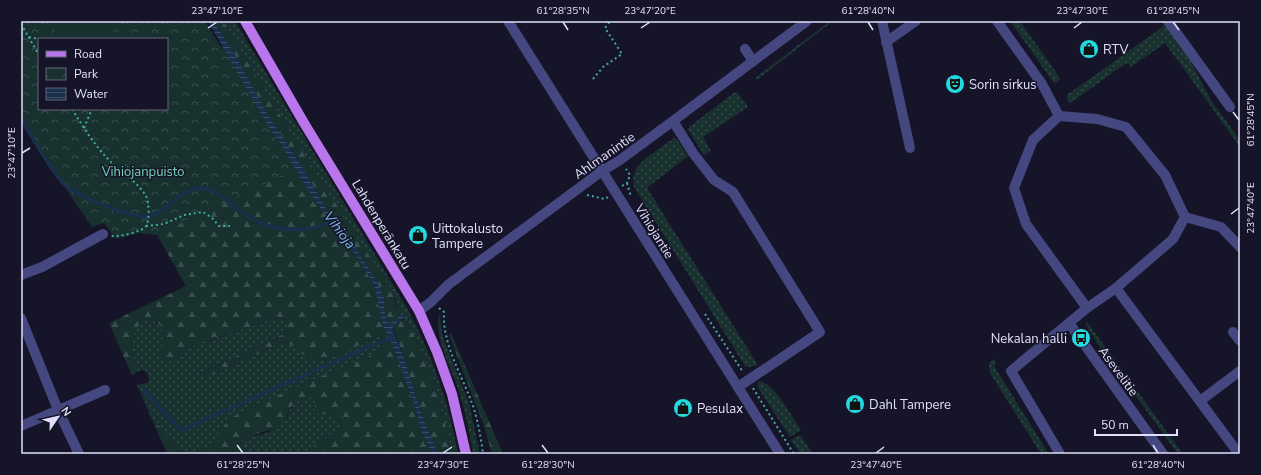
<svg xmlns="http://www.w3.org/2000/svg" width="1261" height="475" font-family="'Nunito Sans',sans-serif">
	<defs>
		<pattern id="grass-dots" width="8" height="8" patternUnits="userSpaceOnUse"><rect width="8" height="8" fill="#18312f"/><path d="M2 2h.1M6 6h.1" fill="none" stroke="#394e4e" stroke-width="1.8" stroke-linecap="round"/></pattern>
		<pattern id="forest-firs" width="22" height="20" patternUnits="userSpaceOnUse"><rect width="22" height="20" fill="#18312f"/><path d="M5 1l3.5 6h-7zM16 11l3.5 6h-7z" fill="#394e4e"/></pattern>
		<pattern id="park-crowns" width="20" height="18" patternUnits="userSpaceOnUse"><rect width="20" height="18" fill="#18312f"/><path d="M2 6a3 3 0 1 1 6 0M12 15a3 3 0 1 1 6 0" fill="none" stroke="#394e4e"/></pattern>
		<pattern id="water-rules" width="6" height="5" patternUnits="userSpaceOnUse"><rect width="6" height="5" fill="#18304c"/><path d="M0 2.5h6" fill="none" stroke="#394e67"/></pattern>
	</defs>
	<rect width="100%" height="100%" fill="#161428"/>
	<g fill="url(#grass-dots)">
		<path d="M223,21h12l172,287c25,46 42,95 51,146h-6c-10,-46 -22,-96 -48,-135l1,-1 -3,-3 -2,2 -5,-19 -95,-150z"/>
		<polygon points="830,21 833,21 758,79 755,78"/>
		<polygon points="1010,21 1020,21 1060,78 1060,80 1055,83 1053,82"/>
		<polygon points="1162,21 1164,21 1182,45 1211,100 1240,140 1240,147 1165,43 1131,67 1129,64 1125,64 1072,102 1068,102 1067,99 1067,95 1164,26"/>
		<polygon points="735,92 737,92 748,107 703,137 711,151 705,154 703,154 688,129 689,127"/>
		<path d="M674,138h2l12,18 -41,32 111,177 -9,2 -4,-1 -111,-179c-1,-6 -1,-11 1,-16 5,-11 28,-25 39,-33z"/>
		<path d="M440,312l2,21 2,7 25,63 11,51h-7c-3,-21 -8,-42 -14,-63 -8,-25 -26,-52 -19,-79z"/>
		<path d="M149,318c18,7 15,20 12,35l13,7 17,-13 76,-26 7,-3 8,1 6,6v6l-2,2 -82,38v1l2,4 2,1 75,-35 7,2 19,15 26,-3 44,-20 4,2 1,7 -8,8 -149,70 -12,18 -5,4 -9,5 -13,2 -5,-1 -6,-2 -20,-25h-3l-17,-39 11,-2 1,-2c-2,-13 -7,-13 -17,-6l-2,-4 5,-5c-2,-14 -8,-26 2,-38 3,-5 6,-8 12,-10z"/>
		<polygon points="1087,322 1183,454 1178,454 1097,343 1085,323"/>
		<polygon points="993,359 996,364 994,366 1049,454 1041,454 990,373 989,363"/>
		<path d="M760,381c16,4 32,36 41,49l-11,7 -33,-51 1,-3z"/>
		<path d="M310,397l7,3 -3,10 2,3c9,2 22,2 26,12l-2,3 -37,26h-61c10,-25 10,-14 30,-24 5,-2 10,-7 15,-11 2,-14 10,-19 23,-22z"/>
		<polygon points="800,435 813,454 800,454 791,440"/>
	</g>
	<g fill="url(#forest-firs)">
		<polygon points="213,21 223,21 300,148 392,291 400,317 390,323 387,322 384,309 384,298 358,251 325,207 303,168 268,115 231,48"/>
		<path d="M223,45l45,81 13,19 32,53 44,59 17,28 9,41 12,25 20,56 6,23 11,24h-86l-6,-1 -4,1h-33l37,-26 2,-3c-4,-10 -17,-10 -26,-12l-2,-3 3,-10 -7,-3c-9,2 -19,6 -22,16 -1,4 -1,8 -5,11 -9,8 -27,7 -34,15 -3,4 -5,10 -7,15h-75l-13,-30c13,2 15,24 28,27 4,1 9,0 13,0 21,-4 21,-16 33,-30 5,-5 12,-8 18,-12l130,-56 8,-8 -1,-7 -4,-2 -3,1c-14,6 -55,30 -67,22 -9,-5 -16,-16 -26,-17l-75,35 -2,-1 -2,-5 82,-38 2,-2v-6l-6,-6 -8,-1 -7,3 -76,26 -17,13 -7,3c-16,-10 10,-36 -18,-45 -6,2 -9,5 -12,10 -10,12 -4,24 -2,38l-5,5 -21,-48 77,-37 -29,-51 -18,-2z"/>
		<path d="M404,319c26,39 38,89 48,135h-14l-14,-33 -21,-66 -10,-27 1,-4z"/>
		<polygon points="451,333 503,454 492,454 484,426 449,335"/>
	</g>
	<path fill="url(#park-crowns)" fill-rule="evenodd" d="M21,21h184l54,88 2,8 35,52 -140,66 -17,-2 -23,6 -12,-16 -12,4 -71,-104zM39,39h128v70h-128z"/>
	<polygon fill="#18312f" points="49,21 108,21 120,39 57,39 57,33"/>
	<path fill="url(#water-rules)" d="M208,21h5l18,27 37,67 35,53 22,39 17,24 10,11 26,42 6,14v11l3,13 3,1 13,-9 2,2c-4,7 -14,6 -12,15l10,24 21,66 14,33h-6l-11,-24 -6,-23 -20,-56 -12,-25 -9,-41 -17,-28 -44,-59 -32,-53 -13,-19z"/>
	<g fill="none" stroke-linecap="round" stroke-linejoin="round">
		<g stroke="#18304c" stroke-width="3.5">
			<path d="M21,118c13,22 25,45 41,64 11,13 77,41 92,33 17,-9 32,-31 53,-26 13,3 20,13 30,20 31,22 59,27 94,13"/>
			<path d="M144,389l34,39 5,2c7,-3 13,-7 19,-10 64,-26 126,-57 191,-83"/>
		</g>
		<g stroke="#41aca0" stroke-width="2" stroke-dasharray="2 3" stroke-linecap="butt">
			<polyline points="21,24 39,55"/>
			<polyline points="29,37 39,39"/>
			<polyline points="56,39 57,39"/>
			<polyline points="593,79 603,67 622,54 605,28 610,21"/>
			<path d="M72,109c11,18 23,37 38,52 11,12 27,20 36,35 3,6 4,23 0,30 -4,6 -27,11 -35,10"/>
			<polyline points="84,128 92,109"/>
			<polyline points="627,183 631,197"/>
			<polyline points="622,186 627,183 630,175 626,169"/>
			<polyline points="587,195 605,199 608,197"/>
			<polyline points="146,226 164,224 184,215 203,212 212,218 219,226 230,226"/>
			<path d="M439,308l5,4c-2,32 18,63 29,94 5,15 8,32 10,48"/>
			<polyline points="705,314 743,372"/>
			<polyline points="753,388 794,454"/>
		</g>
		<g stroke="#454780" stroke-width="10">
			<polyline points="508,21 780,454"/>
			<polyline points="882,21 910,148"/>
			<polyline points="997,21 1042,84 1059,116 1033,140 1014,188 1026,224 1087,308 1011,371 1060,454"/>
			<polyline points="1168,21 1230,107"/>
			<polyline points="886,42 916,21"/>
			<polyline points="745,49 753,61"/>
			<polyline points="1059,116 1097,119 1126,127 1165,175 1185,217 1173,239 1116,288"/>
			<polyline points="673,121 693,153 714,180 733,192 820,332 738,387"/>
			<polyline points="1185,217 1221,227 1240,247"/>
			<polyline points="21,275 42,267 103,234"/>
			<polyline points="1087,308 1116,288 1236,450 1240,453"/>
			<polyline points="419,311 431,302 449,284 602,171 620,160 673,121 807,21"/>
			<polyline points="21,318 58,410 79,454"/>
			<polyline points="1069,323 1163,454"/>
			<polyline points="1233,332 1240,341"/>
			<polyline points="1200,401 1240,371"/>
			<polyline points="21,426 105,390"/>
		</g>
		<polyline stroke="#b975ec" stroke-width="10" points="245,21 304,123 419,311 437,352 452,394 466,454"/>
	</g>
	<path fill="none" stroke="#e1dffb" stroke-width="1.5" d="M563,22l5,8M868,22l5,8M1173,22l6,8M208,28l9,-6M641,28l9,-6M1074,28l8,-6M1233,112l6,8M22,153l8,-5M1231,214l8,-6M237,445l6,8M542,445l6,8M1153,445l5,8M443,453l9,-6M876,453l8,-6"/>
	<defs>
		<symbol id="shop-disc" viewBox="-11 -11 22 22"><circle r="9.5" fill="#25d9e1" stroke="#161428"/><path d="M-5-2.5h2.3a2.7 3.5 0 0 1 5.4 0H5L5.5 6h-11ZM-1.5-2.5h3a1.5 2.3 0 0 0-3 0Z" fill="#111"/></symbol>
		<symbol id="theatre-disc" viewBox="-11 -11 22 22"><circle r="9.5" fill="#25d9e1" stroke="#161428"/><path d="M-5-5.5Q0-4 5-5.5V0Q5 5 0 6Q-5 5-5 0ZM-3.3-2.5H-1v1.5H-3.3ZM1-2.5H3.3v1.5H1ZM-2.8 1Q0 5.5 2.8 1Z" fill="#111"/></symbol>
		<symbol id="bus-disc" viewBox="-11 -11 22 22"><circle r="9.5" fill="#25d9e1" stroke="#161428"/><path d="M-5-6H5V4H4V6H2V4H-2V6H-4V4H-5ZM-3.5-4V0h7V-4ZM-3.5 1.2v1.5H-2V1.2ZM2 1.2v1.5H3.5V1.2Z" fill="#111"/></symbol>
	</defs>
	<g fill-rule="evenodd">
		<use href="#shop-disc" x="1078" y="38" width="22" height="22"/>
		<use href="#theatre-disc" x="944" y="73" width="22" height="22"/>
		<use href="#shop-disc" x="407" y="224" width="22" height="22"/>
		<use href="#bus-disc" x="1070" y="327" width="22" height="22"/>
		<use href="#shop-disc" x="844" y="393" width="22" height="22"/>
		<use href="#shop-disc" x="672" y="397" width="22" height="22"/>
	</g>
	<g text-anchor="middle" stroke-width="3" stroke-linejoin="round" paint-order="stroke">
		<g font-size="13" fill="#e1dffb" stroke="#161428" text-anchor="start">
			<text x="1103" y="54">RTV</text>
			<text x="969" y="89">Sorin sirkus</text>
			<text x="432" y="233">Uittokalusto<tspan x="432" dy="15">Tampere</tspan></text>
			<text x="1067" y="343" text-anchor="end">Nekalan halli</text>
			<text x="869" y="409">Dahl Tampere</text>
			<text x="697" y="413">Pesulax</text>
		</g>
		<g font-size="13" fill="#e1dffb" stroke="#161428">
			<text transform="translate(604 155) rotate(-35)" y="5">Ahlmanintie</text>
			<text transform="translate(382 224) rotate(59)" y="5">Lahdenperänkatu</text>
			<text transform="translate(655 231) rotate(58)" y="5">Vihiojantie</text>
			<text transform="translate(1119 371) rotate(54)" y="5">Asevelitie</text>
		</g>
		<g font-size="13" fill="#74d2b5" stroke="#161428">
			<text x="143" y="176">Vihiojanpuisto</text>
		</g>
		<g font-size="14" font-style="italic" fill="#7bbfed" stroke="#161428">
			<text transform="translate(340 230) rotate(53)" y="5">Vihioja</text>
		</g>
	</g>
	<rect width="1261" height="475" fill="none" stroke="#161428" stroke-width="44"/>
	<rect x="38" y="38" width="130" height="72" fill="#161428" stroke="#67657c"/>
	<rect x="46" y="51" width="20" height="6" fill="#b975ec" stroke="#67657c"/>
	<text x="74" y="58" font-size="12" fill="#e1dffb">Road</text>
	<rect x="46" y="68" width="20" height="12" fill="url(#park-crowns)" stroke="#67657c"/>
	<text x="74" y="78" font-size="12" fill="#e1dffb">Park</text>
	<rect x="46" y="88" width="20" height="12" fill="url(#water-rules)" stroke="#67657c"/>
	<text x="74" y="98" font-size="12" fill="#e1dffb">Water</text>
	<g transform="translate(58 417) rotate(56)" stroke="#161428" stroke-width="3" paint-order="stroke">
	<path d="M0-3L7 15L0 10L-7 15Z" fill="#e1dffb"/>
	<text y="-6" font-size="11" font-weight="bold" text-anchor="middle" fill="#e1dffb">N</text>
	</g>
	<path d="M1095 429v6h82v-6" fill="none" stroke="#e1dffb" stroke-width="2"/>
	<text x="1101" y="429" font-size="12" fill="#e1dffb" stroke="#161428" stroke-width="3" paint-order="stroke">50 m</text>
	<rect x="22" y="22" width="1217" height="431" fill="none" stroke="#e1dffb" stroke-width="1.5"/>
	<g font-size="10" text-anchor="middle" fill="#e1dffb">
		<text x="217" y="14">23°47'10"E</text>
		<text x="563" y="14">61°28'35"N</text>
		<text x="650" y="14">23°47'20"E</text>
		<text x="868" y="14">61°28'40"N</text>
		<text x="1082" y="14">23°47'30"E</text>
		<text x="1173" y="14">61°28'45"N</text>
		<text transform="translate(1250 120) rotate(-90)" y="4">61°28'45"N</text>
		<text transform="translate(11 153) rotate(-90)" y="4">23°47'10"E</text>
		<text transform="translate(1250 208) rotate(-90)" y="4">23°47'40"E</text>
		<text x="243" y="468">61°28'25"N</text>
		<text x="443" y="468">23°47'30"E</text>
		<text x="548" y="468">61°28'30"N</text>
		<text x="876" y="468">23°47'40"E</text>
		<text x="1158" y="468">61°28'40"N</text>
	</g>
</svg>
